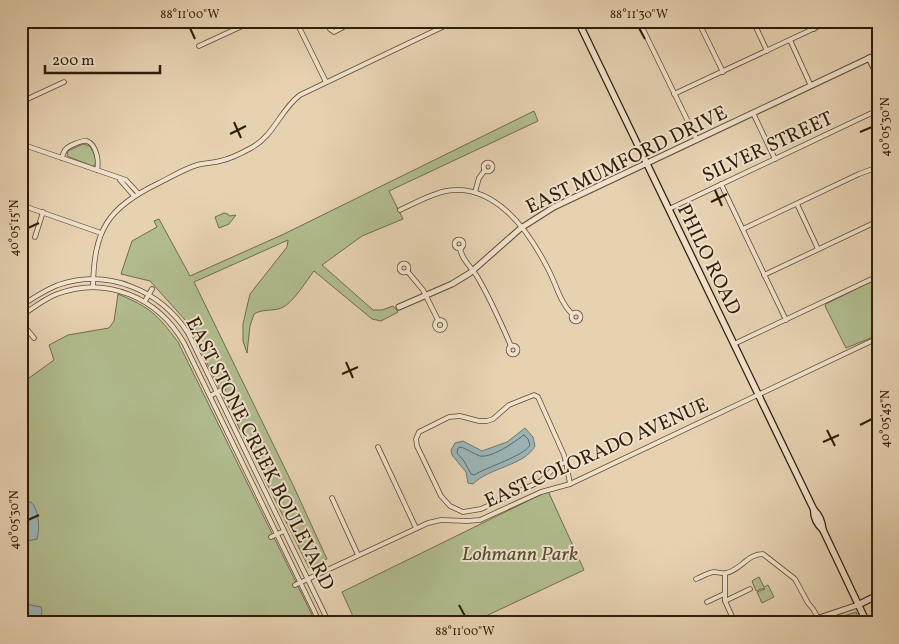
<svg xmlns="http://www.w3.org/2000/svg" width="899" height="644" font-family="Vollkorn,serif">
	<rect width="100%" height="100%" fill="#e6d1b1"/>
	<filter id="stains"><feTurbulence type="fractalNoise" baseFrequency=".004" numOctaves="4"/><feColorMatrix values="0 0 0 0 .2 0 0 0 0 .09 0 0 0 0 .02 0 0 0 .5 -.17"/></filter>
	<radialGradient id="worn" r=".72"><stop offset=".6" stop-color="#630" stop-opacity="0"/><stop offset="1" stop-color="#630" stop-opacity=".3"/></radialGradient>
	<g fill="#b1bc8e" stroke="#706c4b">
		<path d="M534,111l4,10 -149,70 14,28 -41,17 -40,29 51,45h9l11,-4 5,6 -17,9 -9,-2 -58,-48c-8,10 -23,36 -36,38 -9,2 -15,0 -24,5l-4,12 -3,27 -4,-12v-17l7,-30 37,-47 1,-7 -94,42 99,203 34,74 -18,9 -123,-247 -36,-40 -29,-7 11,-33 25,-14 -3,-6 5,-2 31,57 94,-42z"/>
		<polygon points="83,144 90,146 96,158 95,166 92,166 67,156 68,151"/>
		<polygon points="224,213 228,214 229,216 236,215 229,224 219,228 215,217"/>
		<polygon points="878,278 878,335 846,348 825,306 826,304"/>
		<path d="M118,294c33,14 39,20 60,48l138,281h-295v-255l8,10 25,-18 -5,-15 19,-10 41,-7 5,-7z"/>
		<polygon points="548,491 584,570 471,623 356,623 342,592"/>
		<polygon points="759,577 764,587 768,585 774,597 762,603 757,592 765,589 764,588 756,591 752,581"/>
		<polygon points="856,612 861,623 822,623"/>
	</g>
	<g fill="#9ab4b6" stroke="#6f7870">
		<path d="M525,428l8,9 2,9c-11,20 -45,21 -62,38l-5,-1 -2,-11 -14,-17 -1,-5 4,-7 8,-2 19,10 25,-9z"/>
		<path d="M31,502c8,7 9,27 6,37l-9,2 -7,-3v-24l5,-11z"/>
		<polygon points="21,603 41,607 42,611 40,623 21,623"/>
	</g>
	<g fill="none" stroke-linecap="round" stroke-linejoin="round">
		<path stroke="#64685f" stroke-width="1" d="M524,435l4,4 2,6c-6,11 -43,22 -56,30l-3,-1 -7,-13 -7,-8 1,-5 3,-1c6,2 13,7 19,9 13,2 34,-14 44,-21z"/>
		<g stroke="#6f7870" stroke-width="1">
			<polyline points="21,386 25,384"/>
			<polyline points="179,623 190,620 198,623"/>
		</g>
		<defs>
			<g id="minor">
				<polyline points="296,21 326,82"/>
				<polyline points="326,21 330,29 334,32 347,25 347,21"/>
				<polyline points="639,21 697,140"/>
				<polyline points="698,21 723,72"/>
				<polyline points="753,21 767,51"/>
				<polyline points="810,21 814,29"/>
				<polyline points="790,40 811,86"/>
				<polyline points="199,46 253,21"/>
				<polyline points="674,94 830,21"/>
				<polyline points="21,102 64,82"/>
				<polyline points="753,113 775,159"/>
				<polyline points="21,144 126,180 138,193"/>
				<path d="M62,158c0,-2 2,-6 3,-8 3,-4 17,-10 22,-9 10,4 12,21 10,29"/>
				<circle cx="488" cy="167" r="4.5"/>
				<polyline points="120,180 134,196"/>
				<polyline points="721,184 786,320"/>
				<polyline points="475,192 479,178 485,170"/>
				<polyline points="797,204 818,249"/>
				<polyline points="21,205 101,233"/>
				<polyline points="669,209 878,110"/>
				<path d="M400,210c15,-7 31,-16 46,-19 48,-9 82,39 101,76 9,16 12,34 25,47"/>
				<polyline points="743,229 859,174 878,167"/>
				<polyline points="35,237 43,212"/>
				<circle cx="459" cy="244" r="4.5"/>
				<path d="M460,248c1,11 13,21 18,30 13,22 23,45 33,68"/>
				<circle cx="404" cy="268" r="4.5"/>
				<polyline points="408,272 423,290 438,320"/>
				<polyline points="764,275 878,221"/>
				<path d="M93,287c1,-57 14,-79 66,-104 12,-6 25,-14 38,-18 7,-2 15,-2 23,-4 10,-2 22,-8 31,-13 23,-12 29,-38 49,-53l155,-74"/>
				<polyline points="145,301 152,289"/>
				<path d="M21,306c12,-8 24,-16 37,-21 50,-17 102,5 130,48l141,290"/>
				<circle cx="576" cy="317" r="4.5"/>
				<path d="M21,316c12,-8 23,-17 36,-22 50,-19 101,4 127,49l136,280"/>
				<circle cx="440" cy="325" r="5"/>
				<polyline points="21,322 34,338"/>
				<polyline points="734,344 878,276"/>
				<circle cx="513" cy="350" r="4.5"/>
				<polygon points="534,395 538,397 564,455 566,462 556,466 541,481 481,509 463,512 450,506 441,496 417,446 416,439 419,432 449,417 460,416 479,421 487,421 493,419 509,405"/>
				<polyline points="210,396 223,389"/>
				<polyline points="378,447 416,528"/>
				<polyline points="566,462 570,484"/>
				<polyline points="332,498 358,555"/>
				<polyline points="271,537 284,531"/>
				<polyline points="725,574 725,601 735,623"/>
				<path d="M696,579c6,-2 13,-7 18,-7 4,0 8,2 12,1 15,-3 21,-19 37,-19l32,25 13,24 5,6 5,9"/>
				<polyline points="295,585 428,523 441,520 467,521 480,520 541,492 570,484 878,338"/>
				<polyline points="725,601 750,589"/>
				<polyline points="707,602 724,594"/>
			</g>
			<g id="tertiary">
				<polyline points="869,58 878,76"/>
				<polyline points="399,307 452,284 470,273 521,228 554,207 878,54"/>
				<polyline points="804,623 858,605"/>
			</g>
			<g id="secondary">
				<path d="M578,21l236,489c6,5 8,12 9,20"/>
				<path d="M814,510c-1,8 3,14 9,20l44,93"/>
				<polyline points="858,605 878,595"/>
			</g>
		</defs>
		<use href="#minor" stroke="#5d4a32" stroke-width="5.5"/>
		<use href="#tertiary" stroke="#5d4a32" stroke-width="7"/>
		<use href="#secondary" stroke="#2f1d08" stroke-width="8"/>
		<use href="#minor" stroke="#efe1cc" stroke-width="4"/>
		<use href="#tertiary" stroke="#efe1cc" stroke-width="5"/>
		<use href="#secondary" stroke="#efe1cc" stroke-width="5.5"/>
	</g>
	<path fill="none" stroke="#2f1d08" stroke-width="2" d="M190,28l5,11M639,28l6,11M234,122l7,16M860,132l12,-5M230,134l16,-8M715,190l7,16M711,202l16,-8M28,228l11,-5M346,362l7,16M342,374l16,-7M860,425l12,-6M827,430l8,16M823,442l16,-7M28,520l11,-5M459,605l6,11"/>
	<g text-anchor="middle" stroke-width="4" stroke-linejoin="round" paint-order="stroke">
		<g font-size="20" fill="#2f1d08" stroke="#efe1cc">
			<text transform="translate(767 146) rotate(-25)" y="7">SILVER STREET</text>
			<text transform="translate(626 159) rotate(-26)" y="7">EAST MUMFORD DRIVE</text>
			<text transform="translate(710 259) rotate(64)" y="7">PHILO ROAD</text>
			<text transform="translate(596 452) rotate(-24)" y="7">EAST COLORADO AVENUE</text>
			<text transform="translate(261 453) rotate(63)" y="7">EAST STONE CREEK BOULEVARD</text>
		</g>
		<g font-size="20" font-style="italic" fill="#564d30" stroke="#efe1cc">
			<text x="520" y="560">Lohmann Park</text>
		</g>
	</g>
	<rect width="899" height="644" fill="none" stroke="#e6d1b1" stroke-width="55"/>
	<path d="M45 65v8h115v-8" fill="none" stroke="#2f1d08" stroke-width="2.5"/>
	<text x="52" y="65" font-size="15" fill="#2f1d08" stroke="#efe1cc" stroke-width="4" paint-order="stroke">200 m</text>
	<rect x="28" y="28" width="844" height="588" fill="none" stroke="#2f1d08" stroke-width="2"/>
	<g font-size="12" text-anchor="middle" fill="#2f1d08">
		<text x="190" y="18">88°11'00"W</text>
		<text x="639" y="18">88°11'30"W</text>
		<text transform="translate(885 127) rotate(-90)" y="4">40°05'30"N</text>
		<text transform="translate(14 228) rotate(-90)" y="4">40°05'15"N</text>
		<text transform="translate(885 419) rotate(-90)" y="4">40°05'45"N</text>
		<text transform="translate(14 520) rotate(-90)" y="4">40°05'30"N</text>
		<text x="465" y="635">88°11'00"W</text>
	</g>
	<rect width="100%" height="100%" filter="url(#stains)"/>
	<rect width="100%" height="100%" fill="url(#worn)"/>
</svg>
